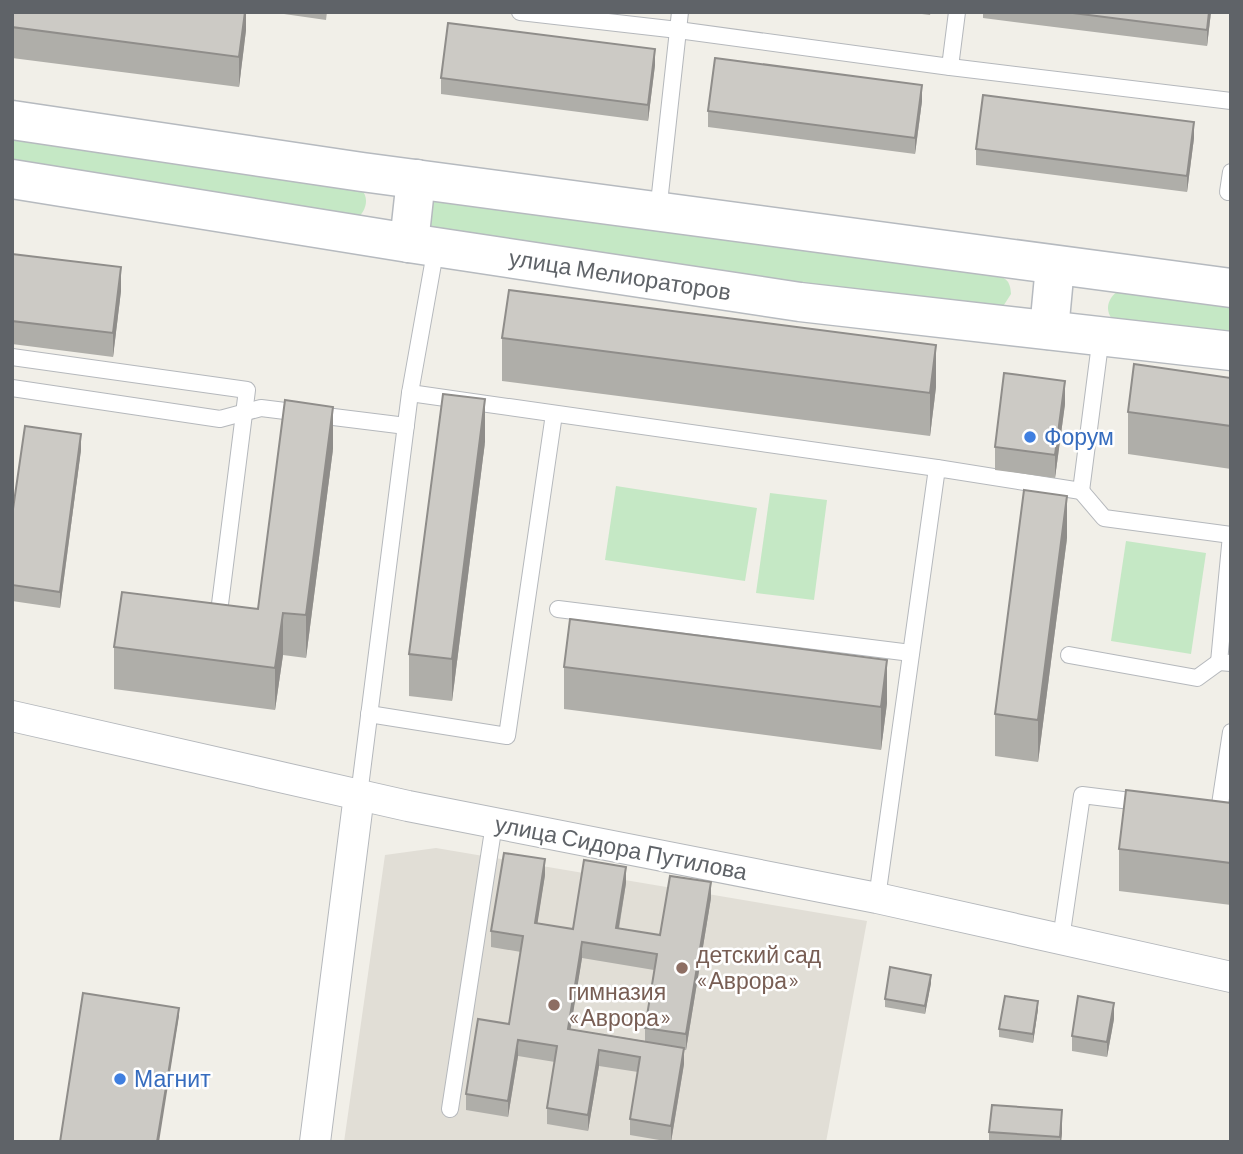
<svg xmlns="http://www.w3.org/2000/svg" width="1243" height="1154" font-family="Barlow,sans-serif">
	<rect width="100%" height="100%" fill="#f1efe8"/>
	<polygon fill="#e1ded6" points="436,848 867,921 826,1142 344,1142 385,855"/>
	<g fill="#c5e8c5">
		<path d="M12,137l349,52c9,9 5,23 -5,30l-344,-49z"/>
		<path d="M437,200l556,74c13,4 17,6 18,20l-9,14 -14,1 -544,-74 -16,-8 2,-22z"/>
		<path d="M1119,290l112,12v35l-117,-15c-10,-12 -7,-23 5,-32z"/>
		<polygon points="616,486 757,508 745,581 605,560"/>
		<polygon points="770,493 827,500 814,600 756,593"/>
		<polygon points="1126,541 1206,553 1191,654 1111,641"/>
	</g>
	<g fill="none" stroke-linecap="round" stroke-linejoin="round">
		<defs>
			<g id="lane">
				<polyline points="520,12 678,30 950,67 957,12"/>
				<polyline points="950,67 1231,101"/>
				<polyline points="1228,192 1231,172"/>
				<polyline points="658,212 680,12"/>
				<polyline points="12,357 247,390 219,612 207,611"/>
				<polyline points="12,388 220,419 261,408 406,426"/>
				<polyline points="410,393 937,468"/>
				<polyline points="1081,491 1104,518 1231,535"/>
				<polyline points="1231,535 1219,662 1231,663"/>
				<polyline points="558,609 911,653"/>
				<polyline points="1069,655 1197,678 1219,662"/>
				<polyline points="369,714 507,736 554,414"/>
				<polyline points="359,795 410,393 436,247"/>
				<polyline points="1207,810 1219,811 1231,732"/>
				<polyline points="877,898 937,468 1081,491 1101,336"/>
				<polyline points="1061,939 1082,795 1147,803"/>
				<polyline points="450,1109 494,824"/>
			</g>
			<g id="street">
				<polyline points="12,716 408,806 877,898 1231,977"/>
				<polyline points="315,1142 359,795"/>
			</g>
			<g id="secondary">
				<polyline points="12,120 362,172 1231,288"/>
				<polyline points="12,179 409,243 800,302 1231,351"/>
				<polyline points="409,243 416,179"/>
				<polyline points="1049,330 1055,266"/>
			</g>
		</defs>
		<use href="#lane" stroke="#b5b8bc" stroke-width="18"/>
		<use href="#street" stroke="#b5b8bc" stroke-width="32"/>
		<use href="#secondary" stroke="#b6babf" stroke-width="41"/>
		<use href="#lane" stroke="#fff" stroke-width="16"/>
		<use href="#street" stroke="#fff" stroke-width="30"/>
		<use href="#secondary" stroke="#fff" stroke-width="38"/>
	</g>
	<g fill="#afaea9" fill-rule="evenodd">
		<polygon points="12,12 246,12 246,30 239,87 12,58"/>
		<polygon points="270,12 327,12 326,20"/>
		<polygon points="906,12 931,12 930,15"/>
		<polygon points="983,12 1211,12 1207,46 983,18"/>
		<polygon points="655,65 648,121 441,94 441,78"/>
		<polygon points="922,101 915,154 708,127 708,111"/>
		<polygon points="1194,138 1187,192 976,165 976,149"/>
		<polygon points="12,254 121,291 113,357 12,344"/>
		<polygon points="502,338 936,387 930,436 502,381"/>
		<polygon points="1231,378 1231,469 1128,454 1128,412"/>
		<polygon points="1065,404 1055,478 995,470 995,447"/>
		<polygon points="485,442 452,701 409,696 409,654"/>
		<polygon points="333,449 306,658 283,655 275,710 114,689 114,647 258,609"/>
		<polygon points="81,450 60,608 12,601 12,516"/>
		<polygon points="1067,538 1038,762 995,756 995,714"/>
		<polygon points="564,667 887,703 881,750 564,709"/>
		<polygon points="1231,803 1231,905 1119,891 1119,849"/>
		<path d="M545,875l-8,48 36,6 53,-46 -7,46 41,6 51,-37 -25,152h-2v14l-13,78 -41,-7v-16l8,-47 -39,-6 -11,65 -41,-7v-16l8,-46 -37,-6 -10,61 -42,-7v-16l43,-70 12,-72 -30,-5v-16zM582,958l72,12 -9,58v13l-75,-12z"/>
		<polygon points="931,983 925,1014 885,1007 885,999"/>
		<polygon points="1038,1009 1033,1043 999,1037 999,1029"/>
		<polygon points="1114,1019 1107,1057 1072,1051 1072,1036"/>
		<polygon points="989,1132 1062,1133 1061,1142 989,1142"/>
	</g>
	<g fill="#8f8d8a">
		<polygon points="245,12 246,12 246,30 239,87 239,57"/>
		<polygon points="1209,12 1211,12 1207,46 1207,30"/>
		<polygon points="655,49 655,65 648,121 648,105"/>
		<polygon points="922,85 922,101 915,154 915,138"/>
		<polygon points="1194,122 1194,138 1187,192 1187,176"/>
		<polygon points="121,267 121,291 113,357 113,333"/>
		<polygon points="936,345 936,387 930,436 930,393"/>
		<polygon points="1065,381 1065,404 1055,478 1055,455"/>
		<polygon points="485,399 485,442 452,701 452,659"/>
		<polygon points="333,407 333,449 306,658 306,615"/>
		<polygon points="81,434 81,450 60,608 60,592"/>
		<polygon points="1067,496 1067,538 1038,762 1038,720"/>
		<polygon points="283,613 283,655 275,710 275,668"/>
		<polygon points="887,660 887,703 881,750 881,707"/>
		<polygon points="545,859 545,875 535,939 535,923"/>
		<polygon points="626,867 626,883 616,944 616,928"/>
		<polygon points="711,882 711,898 686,1050 686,1034"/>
		<polygon points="582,942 582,958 568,1045 568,1029"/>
		<polygon points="931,975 931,983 925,1014 925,1006"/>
		<polygon points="1038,1001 1038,1009 1033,1043 1033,1034"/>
		<polygon points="1114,1003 1114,1019 1107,1057 1107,1042"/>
		<polygon points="179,1008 179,1016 159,1142 157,1142"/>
		<polygon points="518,1040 518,1056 508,1117 508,1101"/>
		<polygon points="684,1048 684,1064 671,1142 671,1126"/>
		<polygon points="599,1050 599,1066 588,1131 588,1115"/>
		<polygon points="1062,1110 1062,1133 1061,1142 1060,1142"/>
	</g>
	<g fill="#cccac5" stroke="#8f8d8a" stroke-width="2">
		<polygon points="12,12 245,12 239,57 12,27"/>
		<polygon points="1065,12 1209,12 1207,30"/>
		<polygon points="448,23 655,49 648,105 441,78"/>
		<polygon points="715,58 922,85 915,138 708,111"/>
		<polygon points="983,95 1194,122 1187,176 976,149"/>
		<polygon points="12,254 121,267 113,333 12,321"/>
		<polygon points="509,290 936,345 930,393 502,338"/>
		<polygon points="1134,364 1231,378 1231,426 1128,412"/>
		<polygon points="1004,373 1065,381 1055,455 995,447"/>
		<polygon points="443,394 485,399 452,659 409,654"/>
		<polygon points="285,400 333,407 306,615 283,613 275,668 114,647 122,592 258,609"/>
		<polygon points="25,426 81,434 60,592 12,585 12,516"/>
		<polygon points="1024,490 1067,496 1038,720 995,714"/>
		<polygon points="570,619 887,660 881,707 564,667"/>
		<polygon points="1126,790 1231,803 1231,863 1119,849"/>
		<polygon points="504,853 545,859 535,923 573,929 584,860 626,867 616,928 660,935 670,876 711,882 686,1034 645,1028 657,954 582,942 568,1029 684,1048 671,1126 630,1119 640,1057 599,1050 588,1115 547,1108 557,1046 518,1040 508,1101 466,1094 478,1019 509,1024 523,936 491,931"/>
		<polygon points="890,967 931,975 925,1006 885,999"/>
		<polygon points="83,993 179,1008 157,1142 60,1142"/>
		<polygon points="1005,996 1038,1001 1033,1034 999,1029"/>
		<polygon points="1078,996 1114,1003 1107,1042 1072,1036"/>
		<polygon points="992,1105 1062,1110 1060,1137 989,1132"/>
	</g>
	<g fill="#3f7fe0" stroke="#fff" stroke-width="2.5">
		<circle cx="1030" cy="437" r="7"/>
		<circle cx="120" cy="1079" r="7"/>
	</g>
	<g fill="#8d6e63" stroke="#fff" stroke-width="2.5">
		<circle cx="682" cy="968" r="7"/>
		<circle cx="554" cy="1005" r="7"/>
	</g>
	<g text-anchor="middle" stroke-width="5" stroke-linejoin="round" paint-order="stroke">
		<g font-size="23" fill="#5f6368" stroke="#fff">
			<text transform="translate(620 275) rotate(9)" y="8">улица Мелиораторов</text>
			<text transform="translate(621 848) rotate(11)" y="8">улица Сидора Путилова</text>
		</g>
		<g font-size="23" fill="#366cbe" stroke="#fff" text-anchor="start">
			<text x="1044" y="445">Форум</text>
			<text x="134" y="1087">Магнит</text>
		</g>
		<g font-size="23" fill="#785e54" stroke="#fff" text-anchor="start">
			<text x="696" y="963">детский сад<tspan x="696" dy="26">«Аврора»</tspan></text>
			<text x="568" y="1000">гимназия<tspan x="568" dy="26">«Аврора»</tspan></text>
		</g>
	</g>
	<rect width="1243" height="1154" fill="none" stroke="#5f6368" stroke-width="28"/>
</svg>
